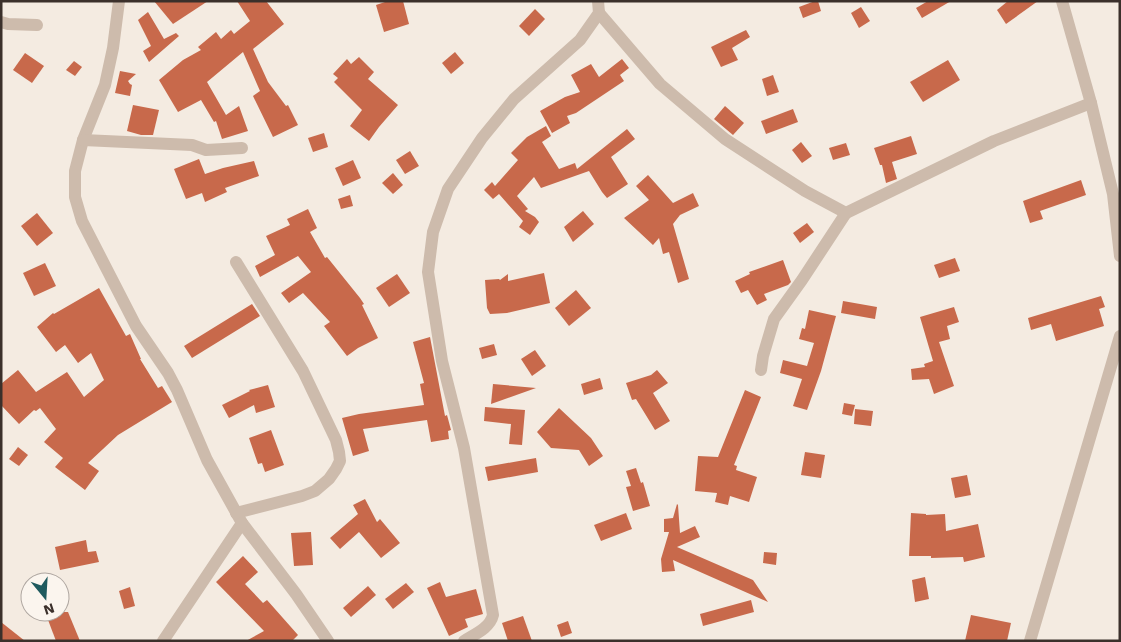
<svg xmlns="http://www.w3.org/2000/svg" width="1121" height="642" font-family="'Work Sans',sans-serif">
	<rect width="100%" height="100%" fill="#f4ebe1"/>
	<g fill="#c8694b">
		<polygon points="154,1 208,1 173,24"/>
		<polygon points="237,1 266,1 284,24 253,49 268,82 286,106 288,105 298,125 273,137 253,96 260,91 243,52 207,82 226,115 239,106 248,131 222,139 216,121 214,122 201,100 178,112 159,80 183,60 201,50 198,47 216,32 221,39 231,30 234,34 250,21"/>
		<polygon points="388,1 403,1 409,24 384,32 376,5"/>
		<polygon points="815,1 818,1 821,11 803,18 799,7"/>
		<polygon points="928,1 951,1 922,18 916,8"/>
		<polygon points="1008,1 1038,1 1006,24 997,10"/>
		<polygon points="861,7 870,21 859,28 851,13"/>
		<polygon points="535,9 545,19 529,36 519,26"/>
		<polygon points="148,12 164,39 176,33 179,36 149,62 143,51 151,46 138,20"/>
		<polygon points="746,30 750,37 732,48 738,60 721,67 711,47"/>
		<polygon points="455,52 464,63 451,74 442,63"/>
		<polygon points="25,53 44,66 32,83 13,70"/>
		<polygon points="359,57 374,72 368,79 398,105 379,127 369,141 350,126 362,110 334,82 338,78 333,74 347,59 351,64"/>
		<polygon points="622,59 629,68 620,75 624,81 576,113 567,116 570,123 552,133 540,111 565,97 580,92 571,75 591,64 599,77"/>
		<polygon points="948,60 960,80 923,102 910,82"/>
		<polygon points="74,61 82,67 75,76 66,70"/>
		<polygon points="120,71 136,74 128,81 130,84 132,85 130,96 115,93"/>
		<polygon points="773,75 779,92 767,96 762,79"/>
		<polygon points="133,105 159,110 153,135 141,135 127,131"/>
		<polygon points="725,106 744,123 733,135 714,119"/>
		<polygon points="793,109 798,122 766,134 761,121"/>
		<polygon points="546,126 551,136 542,142 559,169 575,163 577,169 627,129 635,139 611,157 628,184 607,198 602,192 589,171 541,188 534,177 517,196 528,209 525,211 535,217 539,222 530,235 519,227 523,221 499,194 493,199 484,190 492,182 495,186 518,160 511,153 527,137"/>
		<polygon points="324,133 328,147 313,152 308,138"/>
		<polygon points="911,136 917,154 892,162 897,179 886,183 882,165 880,165 874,148"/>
		<polygon points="801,142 812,156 802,163 792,150"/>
		<polygon points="846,143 850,155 833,160 829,148"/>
		<polygon points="410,151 419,166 405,174 396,160"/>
		<polygon points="199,159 205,174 223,168 254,161 259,176 225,188 227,192 205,202 202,193 186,199 174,169"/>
		<polygon points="353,160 361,178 343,186 335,168"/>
		<polygon points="393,173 403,185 393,194 382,183"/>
		<polygon points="648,175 673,203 693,193 699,206 680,215 673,224 689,279 678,283 669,252 663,254 659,238 653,245 624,218 649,200 636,186"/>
		<polygon points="1081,180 1086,195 1040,211 1043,219 1030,223 1023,201"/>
		<polygon points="350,195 353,206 341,209 338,199"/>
		<polygon points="308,209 317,228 310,232 325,258 327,257 360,298 364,304 362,305 378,338 358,348 347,356 324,326 330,322 303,293 289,303 281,293 311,272 298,256 260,277 255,266 275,255 266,236 290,225 287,219"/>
		<polygon points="583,211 594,224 573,242 564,227"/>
		<polygon points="37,213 53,233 37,246 21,226"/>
		<polygon points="807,223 814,232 800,243 793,233"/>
		<polygon points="955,258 960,271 939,278 934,265"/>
		<polygon points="783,260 791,282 788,285 764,294 767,300 757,305 748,290 741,293 735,281 750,274 749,272"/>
		<polygon points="45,263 56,286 34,296 23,273"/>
		<polygon points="544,273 550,303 507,313 490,314 487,308 485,280 499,279 500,280 508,274 508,281"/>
		<polygon points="397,274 410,293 389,307 376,288"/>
		<polygon points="99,288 126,336 130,334 141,359 140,359 158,388 162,386 172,402 118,435 88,463 99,471 85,490 55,467 63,458 44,442 56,429 40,408 36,411 34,410 19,424 1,405 1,384 18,370 36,392 67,372 84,397 104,380 91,353 78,363 65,345 56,352 37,327 53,313 54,314"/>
		<polygon points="576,290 591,308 569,326 555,308"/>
		<polygon points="1101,296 1105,307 1099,309 1104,326 1056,341 1051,324 1031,330 1028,318"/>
		<polygon points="843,301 877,307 875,319 841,313"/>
		<polygon points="252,304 260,316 192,358 184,346"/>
		<polygon points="954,307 959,322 947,326 950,339 939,342 954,386 934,394 929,379 912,380 911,369 925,367 924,364 933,361 920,317"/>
		<polygon points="809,310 836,316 821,371 807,410 793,406 802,379 780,373 783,360 807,366 814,343 799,339 802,328 805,329"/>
		<polygon points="430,337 445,416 447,415 451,430 448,431 449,439 431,442 427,420 363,429 369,451 353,456 342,418 359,414 424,405 420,384 424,383 413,342"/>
		<polygon points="494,344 497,355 482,359 479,348"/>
		<polygon points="535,350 546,366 532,376 521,359"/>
		<polygon points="657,370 668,383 653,393 670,421 655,430 636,399 632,400 626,383 651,375"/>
		<polygon points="600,378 603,389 584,395 581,384"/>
		<polygon points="493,384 536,388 491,404"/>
		<polygon points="268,385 275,407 256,413 254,405 229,418 222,405 250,391 249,390"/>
		<polygon points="745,390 761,397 734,465 737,466 736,470 757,477 749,502 730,496 728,505 715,502 717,493 695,491 698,456 718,457"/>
		<polygon points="844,403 855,405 852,416 842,414"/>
		<polygon points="485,407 525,410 522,445 509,444 511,424 484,421"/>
		<polygon points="559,408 591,438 603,456 589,466 579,450 551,448 537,432"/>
		<polygon points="855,409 873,411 871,426 854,424"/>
		<polygon points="271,430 284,465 265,472 262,463 258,464 249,438"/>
		<polygon points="18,447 28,455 19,466 9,459"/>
		<polygon points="805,452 825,455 821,478 801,475"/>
		<polygon points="536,458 538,472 488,481 485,467"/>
		<polygon points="636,468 641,483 643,482 650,506 633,511 626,487 631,486 626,471"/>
		<polygon points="967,475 971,495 955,498 951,478"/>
		<polygon points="365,499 377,522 380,519 400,543 381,558 359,532 340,549 330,538 358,514 353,505"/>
		<polygon points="677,504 678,505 680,533 695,526 700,537 677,547 753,580 768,602 673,560 675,571 662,572 661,559 669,532 664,532 664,519 673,518"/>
		<polygon points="626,513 632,529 601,541 594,525"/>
		<polygon points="911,513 926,514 926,515 945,514 946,531 978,524 985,557 964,562 963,557 931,558 931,556 909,556"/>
		<polygon points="311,532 313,565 294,566 291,533"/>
		<polygon points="86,540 88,552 96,551 99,562 60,570 55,547"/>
		<polygon points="764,552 777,553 776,565 763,563"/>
		<polygon points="243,556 258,572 245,584 263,603 267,600 298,635 292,641 246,641 264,631 216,582"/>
		<polygon points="925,577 929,599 915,602 912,580"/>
		<polygon points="440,582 446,597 476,589 483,614 465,619 468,627 449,636 427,588"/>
		<polygon points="406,583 414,592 393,609 385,599"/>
		<polygon points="368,586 376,595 351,617 343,608"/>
		<polygon points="130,587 135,606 124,609 119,591"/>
		<polygon points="751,600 754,612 703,626 700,614"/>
		<polygon points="45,612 68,612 80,641 56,641"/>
		<polygon points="971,615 1011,623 1007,641 965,641"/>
		<polygon points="523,616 532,641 508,641 502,623"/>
		<polygon points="568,621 572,633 561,637 557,625"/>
		<polygon points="1,622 25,641 1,641"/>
	</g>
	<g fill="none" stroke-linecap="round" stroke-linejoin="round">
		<g stroke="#cdbbac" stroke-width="12">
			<polyline points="119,1 113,48 105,85 83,140 75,171 75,197 82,221 136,326 168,373 177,390 207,460 242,523 296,594 328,641"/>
			<polyline points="1062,1 1091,103 1113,194 1120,256"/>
			<polyline points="599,13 660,84 725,139 805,191 846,213 994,141 1091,103"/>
			<polyline points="1,22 8,24 37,25"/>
			<polyline points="83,140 192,145 206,150 242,148"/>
			<polyline points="761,370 763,356 774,319 802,280 846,213"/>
			<polyline points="236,513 302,496 315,491 329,479 336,469 340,461 339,452 336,440 303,371 236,262"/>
			<polyline points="163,641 242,523"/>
			<path d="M464,641c11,-7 26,-13 29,-26l-29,-167 -22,-87 -14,-89 5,-40 15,-43 34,-51 32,-39 66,-59 19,-27 -1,-12"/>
			<polyline points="1030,641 1120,336"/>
		</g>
	</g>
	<rect width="1121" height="642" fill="none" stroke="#3b302b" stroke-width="5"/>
	<g transform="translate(45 597) rotate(162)"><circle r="24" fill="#fbf5ee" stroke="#aea6a0"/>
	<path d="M0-4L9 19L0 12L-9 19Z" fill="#1f5a5e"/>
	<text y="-8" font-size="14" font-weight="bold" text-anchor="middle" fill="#3b302b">N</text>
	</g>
</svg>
